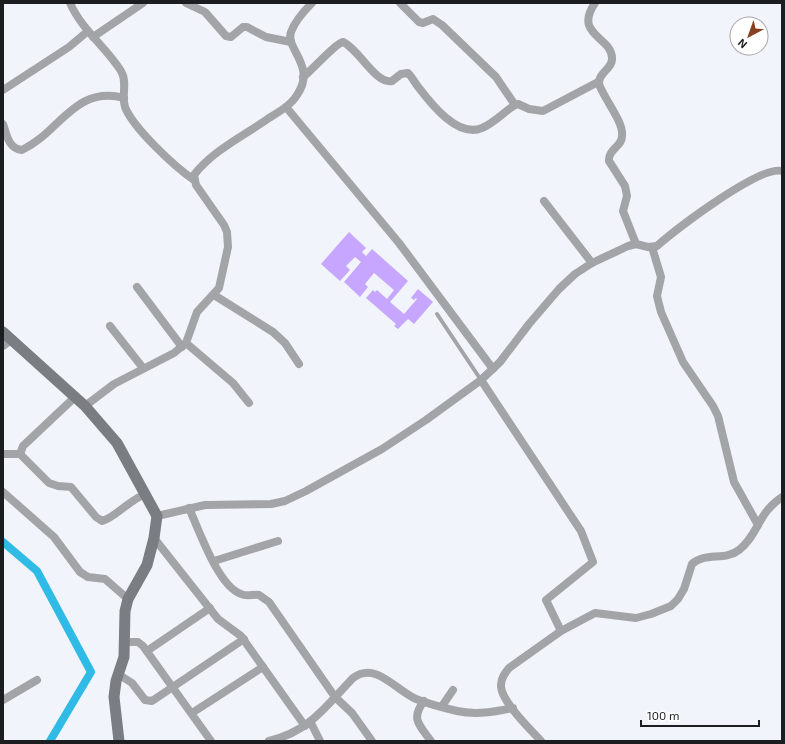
<svg xmlns="http://www.w3.org/2000/svg" width="785" height="744" font-family="'Exo 2',sans-serif">
	<rect width="100%" height="100%" fill="#f2f4fc"/>
	<g fill="none" stroke-linecap="round" stroke-linejoin="round">
		<polyline stroke="#2fbbe5" stroke-width="8" points="3,542 37,571 91,672 50,741"/>
	</g>
	<polygon fill="#c6a6fe" points="349,232 366,248 362,252 366,256 372,249 408,281 390,302 404,314 417,299 416,298 414,300 411,298 418,289 433,302 414,324 408,319 398,329 394,326 396,324 366,298 373,290 375,292 377,290 387,299 394,290 374,273 365,284 368,287 360,297 344,282 361,262 355,257 346,266 350,270 340,281 321,264"/>
	<g fill="none" stroke-linecap="round" stroke-linejoin="round">
		<polyline stroke="#a2a4a7" stroke-width="4" points="437,314 481,380"/>
		<g stroke="#a2a4a7" stroke-width="8">
			<path d="M70,3c12,27 36,44 51,68 7,12 0,24 4,36 8,21 50,60 69,73"/>
			<polyline points="186,3 205,12 226,36 231,37 243,27 247,27 266,37 291,42"/>
			<polyline points="400,3 419,22 423,23 433,19 442,25 496,77 515,105"/>
			<path d="M595,3c-22,32 17,34 17,55 1,11 -14,14 -13,26 5,15 25,38 23,52 0,11 -14,13 -13,25l16,25 2,10 -4,15 13,33"/>
			<polyline points="93,37 143,3"/>
			<path d="M303,77c9,-7 33,-34 40,-35 16,7 32,42 49,39l9,-7 7,-1c4,4 7,10 11,15 13,17 39,50 63,40 12,-5 22,-16 33,-23l3,-1 11,5 14,2 55,-29"/>
			<polyline points="3,90 69,47 88,31"/>
			<polyline points="286,107 399,243 493,369"/>
			<path d="M3,124c4,11 5,24 19,26 38,-18 53,-65 102,-52"/>
			<polyline points="544,201 592,263"/>
			<polyline points="652,247 661,277 657,296 661,312 683,362 713,406 718,416 734,482 758,525"/>
			<polyline points="137,287 182,347"/>
			<polyline points="214,295 273,332 285,343 299,364"/>
			<polyline points="110,326 143,368"/>
			<polyline points="186,343 233,383 249,403"/>
			<polyline points="3,346 12,339"/>
			<polyline points="481,380 581,531 593,562 546,600 561,631"/>
			<path d="M85,406l29,-22 60,-31 12,-10 11,-31 22,-24 9,-41 -1,-15 -3,-7 -28,-40 -2,-10c18,-24 51,-40 75,-57 10,-6 22,-13 28,-23 20,-29 -12,-46 -6,-63 4,-11 13,-21 21,-29"/>
			<path d="M3,454h17l29,29 9,3 13,1 25,30 6,4c13,-3 28,-22 44,-27"/>
			<polyline points="20,454 23,446 75,397"/>
			<polyline points="3,492 54,537 80,572 88,577 105,579 128,599"/>
			<path d="M189,508c10,22 29,78 52,86 6,3 12,0 18,1l10,7 66,95 17,16 20,28"/>
			<path d="M157,516l48,-11 66,-1 14,-3 21,-10 76,-42 44,-29 55,-40 19,-18 29,-38 30,-35 16,-15 17,-11 36,-17 8,-2 12,3 9,-1c19,-17 103,-81 125,-75"/>
			<polyline points="154,538 218,619 241,636 305,726"/>
			<polyline points="214,561 278,541"/>
			<polyline points="126,642 138,642 143,646 211,741"/>
			<polyline points="147,651 210,608"/>
			<polyline points="118,674 132,683 145,700 152,701 244,639"/>
			<polyline points="3,700 37,680"/>
			<path d="M424,701c-14,18 -4,25 7,40"/>
			<polyline points="442,706 453,690"/>
			<polyline points="192,713 263,667"/>
			<polyline points="311,723 320,741"/>
			<path d="M269,741c41,-10 56,-34 84,-63 23,-17 42,12 63,21 13,5 28,9 41,12 19,4 37,1 56,-3"/>
			<path d="M541,741c-11,-12 -41,-41 -40,-56 0,-7 4,-12 8,-17l52,-37 34,-18 41,5 15,-4 20,-8 7,-7 6,-10 8,-25c13,-12 33,-3 47,-14 12,-9 17,-23 25,-35 5,-8 11,-13 18,-18"/>
		</g>
		<polyline stroke="#7a7e82" stroke-width="11" points="3,332 85,406 117,443 157,516 154,538 147,565 128,599 125,611 124,657 116,681 114,697 119,741"/>
	</g>
	<rect width="785" height="744" fill="none" stroke="#1c1d20" stroke-width="8"/>
	<g transform="translate(749 36) rotate(221)"><circle r="19" fill="#ffffff" stroke="#a4a5a6"/>
	<path d="M0-3L7 15L0 10L-7 15Z" fill="#873f20"/>
	<text y="-6" font-size="11" font-weight="bold" text-anchor="middle" fill="#1c1d20">N</text>
	</g>
	<path d="M641 720v6h118v-6" fill="none" stroke="#1c1d20" stroke-width="2"/>
	<text x="647" y="720" font-size="12" fill="#1c1d20" stroke="#ffffff" stroke-width="3" paint-order="stroke">100 m</text>
</svg>
